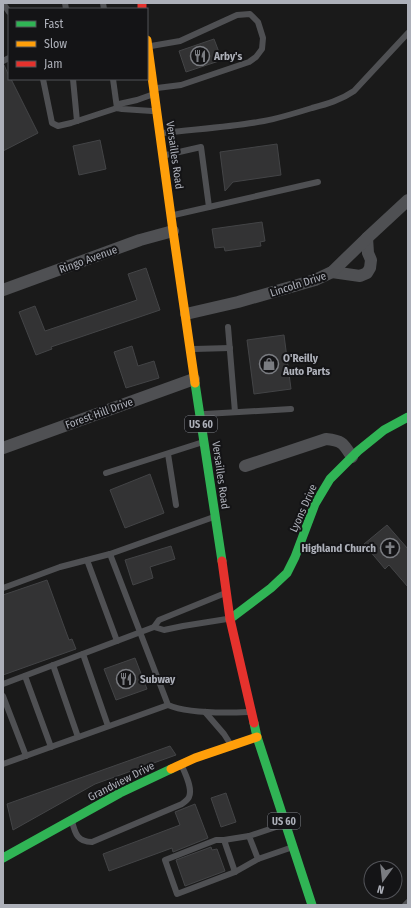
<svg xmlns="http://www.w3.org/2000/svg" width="411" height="908" font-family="'Fira Sans Condensed',sans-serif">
	<rect width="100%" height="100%" fill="#1a1a1a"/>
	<g fill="#333334" stroke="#434446">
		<polygon points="214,39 222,60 186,72 179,51"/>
		<polygon points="3,65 4,65 9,76 9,79 11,79 38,133 3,151"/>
		<polygon points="100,140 106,169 79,175 73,146"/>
		<polygon points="277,144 281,175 233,182 225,191 220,152"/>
		<polygon points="262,222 265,241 260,242 261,246 225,251 224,247 215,248 212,229"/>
		<polygon points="146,268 160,310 51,347 52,349 36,355 19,312 35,306 45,331 137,300 128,274"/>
		<polygon points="284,335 291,389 254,394 247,340"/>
		<polygon points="132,346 138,366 154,361 159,378 126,388 114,352"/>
		<polygon points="150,474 164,513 125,528 110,490"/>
		<polygon points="387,525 408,549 408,587 389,565 385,569 364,544"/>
		<polygon points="171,546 175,559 150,567 153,578 133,585 125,560"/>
		<polygon points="47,580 69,640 72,639 76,649 3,675 3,595"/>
		<polygon points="135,658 147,689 116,700 104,669"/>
		<polygon points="170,746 176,755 95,784 13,830 7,804"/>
		<polygon points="226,793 236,822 221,827 211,798"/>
		<polygon points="195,804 208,838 173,852 172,848 109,871 103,854 180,825 175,812"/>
		<polygon points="211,847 212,850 217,849 225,871 185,886 176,860"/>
	</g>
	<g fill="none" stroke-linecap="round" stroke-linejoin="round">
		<g stroke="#4f5053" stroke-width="6">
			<polyline points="3,3 9,12"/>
			<polyline points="65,3 66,9"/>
			<polyline points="103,3 104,9"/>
			<polyline points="151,46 180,41 237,15 250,14 258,22 263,38 262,49 256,57 249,62 181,85 157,88"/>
			<polyline points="3,61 9,58"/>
			<polyline points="43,79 51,118 52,123 58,126 71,123 117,108 122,109 152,111"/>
			<polyline points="73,79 77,121"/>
			<polyline points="113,79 117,108"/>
			<polyline points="117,108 119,104 137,100 151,95"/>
			<path d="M163,133c34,-4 68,-6 101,-12 16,-3 32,-8 48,-13 15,-4 29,-8 42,-17l54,-58"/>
			<polyline points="166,155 201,147 209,207 174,215"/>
			<polyline points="209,207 318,182"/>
			<polyline points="228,327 235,412"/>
			<polyline points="194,349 230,348"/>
			<polyline points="205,414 291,409"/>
			<polyline points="168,454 176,505"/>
			<polyline points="106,473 200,443"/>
			<path d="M211,518l-101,36 58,151c21,9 57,8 80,7"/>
			<polyline points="87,560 117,641"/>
			<polyline points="3,588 60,567 110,554"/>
			<polyline points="154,627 164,630 183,626 227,619"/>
			<polyline points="83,654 108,726"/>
			<polyline points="53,665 78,737"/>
			<polyline points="25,676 51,747"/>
			<polyline points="3,684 154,627 159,620 223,594"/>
			<polyline points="3,696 26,756"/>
			<polyline points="205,712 224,734 231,745"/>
			<polyline points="3,764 168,705"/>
			<path d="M72,821c3,13 6,21 20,21l90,-38c2,-2 6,-4 7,-7 4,-9 -4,-23 -7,-31"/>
			<polyline points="282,825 249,836 258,859 290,848"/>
			<polyline points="249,836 224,840 235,872 258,859"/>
			<polyline points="224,840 216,840 165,860 177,894 235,872"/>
			<polyline points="405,905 408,902"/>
		</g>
		<g stroke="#4f5053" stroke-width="12">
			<polyline points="332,272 360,276 367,273 370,268 371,260 368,253 367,238"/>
			<polyline points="3,290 140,240 173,231"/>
			<polyline points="186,314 238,302 315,280 332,272 367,238 408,200"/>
			<polyline points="3,448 194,379"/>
			<path d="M245,466l81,-27c17,2 17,4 26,18"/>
		</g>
		<g stroke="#30b455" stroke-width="9">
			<polyline points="195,383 222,561"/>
			<polyline points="230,619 271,588 287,573 295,557 315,504 330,479 358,451 384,430 408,417"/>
			<polyline points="254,723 257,737 312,905"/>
			<polyline points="3,858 120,793 171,769"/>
		</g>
		<g stroke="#ff9f0a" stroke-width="9">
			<polyline points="147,40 173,231 195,383"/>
			<polyline points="171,769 195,758 257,737"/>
		</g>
		<g stroke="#e5322d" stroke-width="9">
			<polyline points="142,3 142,9"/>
			<polyline points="222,561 230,619 254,723"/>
		</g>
	</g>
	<defs>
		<symbol id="restaurant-ring" viewBox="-11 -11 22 22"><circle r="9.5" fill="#141416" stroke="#7a7c81" stroke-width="1.5"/><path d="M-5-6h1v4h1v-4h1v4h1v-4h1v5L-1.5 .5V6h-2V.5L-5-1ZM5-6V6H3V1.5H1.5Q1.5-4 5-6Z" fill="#7a7c81"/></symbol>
		<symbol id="shop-ring" viewBox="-11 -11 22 22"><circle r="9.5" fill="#141416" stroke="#7a7c81" stroke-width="1.5"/><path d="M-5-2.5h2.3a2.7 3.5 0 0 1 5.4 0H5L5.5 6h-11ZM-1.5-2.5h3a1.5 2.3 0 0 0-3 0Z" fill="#7a7c81"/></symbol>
		<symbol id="church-ring" viewBox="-11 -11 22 22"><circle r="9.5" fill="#141416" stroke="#7a7c81" stroke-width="1.5"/><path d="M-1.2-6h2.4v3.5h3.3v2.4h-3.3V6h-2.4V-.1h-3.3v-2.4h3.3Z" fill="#7a7c81"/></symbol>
	</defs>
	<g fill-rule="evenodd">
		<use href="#restaurant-ring" x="189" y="45" width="22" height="22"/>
		<use href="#shop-ring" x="258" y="353" width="22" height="22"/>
		<use href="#church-ring" x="379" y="537" width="22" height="22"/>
		<use href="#restaurant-ring" x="115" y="668" width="22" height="22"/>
	</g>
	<g text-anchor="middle" stroke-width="4" stroke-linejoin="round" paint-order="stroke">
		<g fill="#141416" stroke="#7f8188" stroke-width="1">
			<rect x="185" y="416" width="32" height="16" rx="3"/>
			<rect x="268" y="813" width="32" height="16" rx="3"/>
		</g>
		<g font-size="10" font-weight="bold" fill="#adb0b9">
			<text x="201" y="428">US 60</text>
			<text x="284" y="825">US 60</text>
		</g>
		<g font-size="11" font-weight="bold" fill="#adb0b9" stroke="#141416" text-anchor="start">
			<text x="214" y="60">Arby's</text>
			<text x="283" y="362">O'Reilly<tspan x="283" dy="13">Auto Parts</tspan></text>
			<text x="376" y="552" text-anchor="end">Highland Church</text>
			<text x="140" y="683">Subway</text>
		</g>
		<g font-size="11" fill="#adb0b9" stroke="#141416">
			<text transform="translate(175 155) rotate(82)" y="4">Versailles Road</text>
			<text transform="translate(88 259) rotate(-20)" y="4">Ringo Avenue</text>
			<text transform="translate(298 284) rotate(-18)" y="4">Lincoln Drive</text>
			<text transform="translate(99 413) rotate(-20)" y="4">Forest Hill Drive</text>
			<text transform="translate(221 475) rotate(82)" y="4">Versailles Road</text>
			<text transform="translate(303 508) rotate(-66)" y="4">Lyons Drive</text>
			<text transform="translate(121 781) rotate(-27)" y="4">Grandview Drive</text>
		</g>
	</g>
	<rect width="411" height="908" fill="none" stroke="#adb0b9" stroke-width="8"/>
	<rect x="8" y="8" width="140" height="72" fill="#141416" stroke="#515257"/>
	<rect x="16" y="21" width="20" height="6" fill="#30b455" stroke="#515257"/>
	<text x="44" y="28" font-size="12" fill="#adb0b9">Fast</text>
	<rect x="16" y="41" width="20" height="6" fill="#ff9f0a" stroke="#515257"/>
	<text x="44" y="48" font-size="12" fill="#adb0b9">Slow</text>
	<rect x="16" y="61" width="20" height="6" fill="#e5322d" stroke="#515257"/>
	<text x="44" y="68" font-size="12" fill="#adb0b9">Jam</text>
	<g transform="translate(383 880) rotate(195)"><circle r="19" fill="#141416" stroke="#515257"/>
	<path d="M0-3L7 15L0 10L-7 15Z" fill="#7a7c81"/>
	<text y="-6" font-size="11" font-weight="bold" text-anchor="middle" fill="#adb0b9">N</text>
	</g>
</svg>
